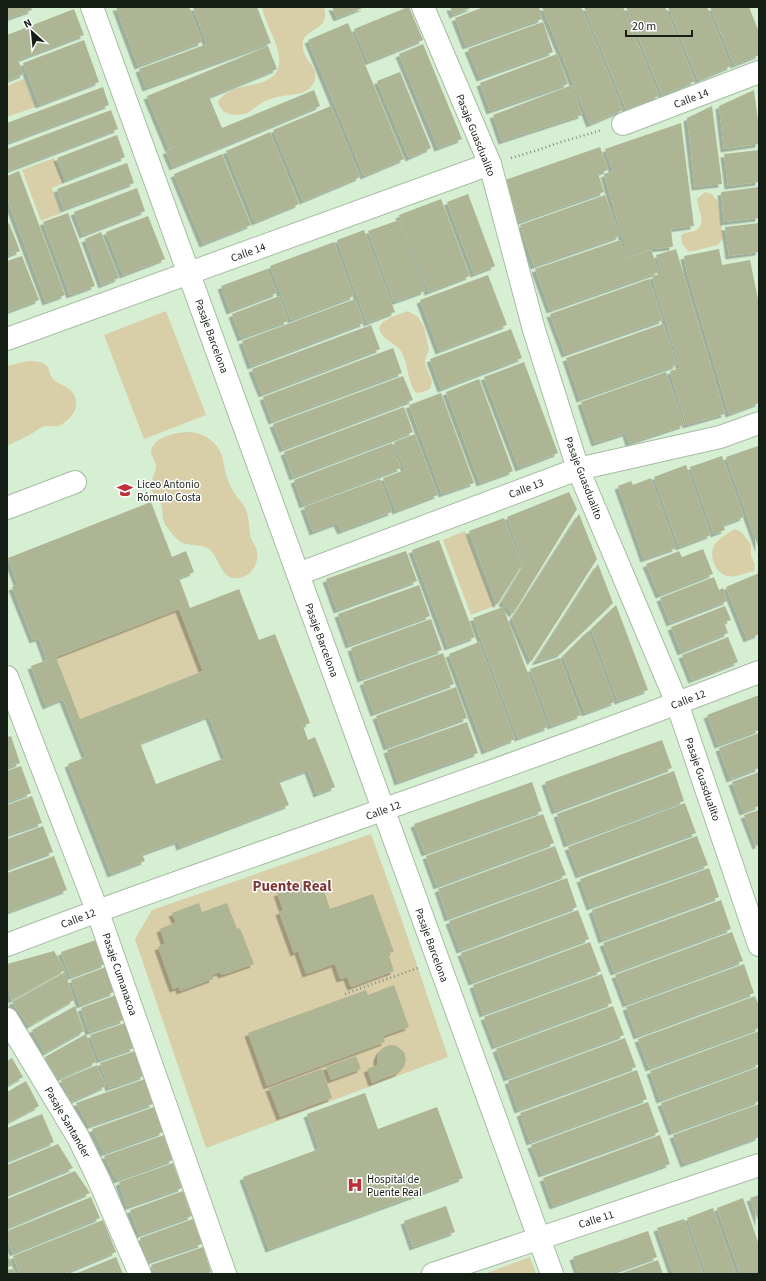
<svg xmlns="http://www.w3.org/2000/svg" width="766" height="1281" font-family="'Source Sans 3',sans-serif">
	<defs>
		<filter id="shadow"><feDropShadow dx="-3.5" dy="3.5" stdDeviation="0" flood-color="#0004"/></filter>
	</defs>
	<rect width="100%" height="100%" fill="#d6efd3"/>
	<g fill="#d8cea8">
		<path d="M262,7h62c6,22 -12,19 -21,33 0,4 -1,8 1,12 2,9 14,16 11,27 -5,19 -27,14 -41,19 -5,1 -10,3 -14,6 -5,3 -8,7 -13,9 -12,4 -27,2 -29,-12 3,-4 9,-9 14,-11 19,-7 50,-5 47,-33 -2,-18 -14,-33 -17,-50z"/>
		<polygon points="24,79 35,107 7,117 7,86"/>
		<polygon points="54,158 64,183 52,188 61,213 41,221 22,170"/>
		<path d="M705,192l7,2 6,8 5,36 -5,7 -29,7 -7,-9 -1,-8c5,-3 11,-3 16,-5 10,-7 0,-22 0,-31z"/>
		<polygon points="166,311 206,415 144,439 104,335"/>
		<path d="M408,311l10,6 6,10 5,23 -4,10v4l7,18 -2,7 -7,3 -7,1c-9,-11 -7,-27 -14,-40 -6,-11 -19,-12 -23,-24 3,-11 19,-14 29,-18z"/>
		<path d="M28,361c30,0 15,13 29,21 5,3 11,5 15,10 11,13 -1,29 -14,34 -5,1 -11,-1 -16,1 -4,2 -8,6 -13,8 -7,4 -15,7 -22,11v-80z"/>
		<path d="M186,432c11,0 21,3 29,12 11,12 7,23 13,36 1,3 3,8 5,11 3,6 9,10 12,17 4,8 4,17 5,27 1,5 4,8 6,13 5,13 -4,28 -17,30 -18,3 -19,-19 -29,-28 -9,-8 -24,-2 -33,-11 -5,-5 -12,-13 -14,-20 -1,-6 0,-12 -3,-17 -3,-5 -9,-9 -9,-16 0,-7 5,-13 5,-20 -1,-7 -8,-13 -3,-20 6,-10 22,-13 33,-14z"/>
		<path d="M735,529l6,3 10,12v11l4,10 -1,6c-9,2 -18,7 -27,5 -12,-3 -19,-22 -12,-32 3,-4 15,-13 20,-15z"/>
		<polygon points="465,531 494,606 471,615 443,540"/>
		<polygon points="179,609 203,671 80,719 56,657"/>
		<polygon points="371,834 399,912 448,1057 206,1148 135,939 152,910"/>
		<polygon points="530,1257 536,1274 484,1274"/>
	</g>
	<g fill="#adb594" fill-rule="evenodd" filter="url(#shadow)">
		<polygon points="7,7 31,7 32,10 7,19"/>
		<polygon points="116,7 189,7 202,42 138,66"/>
		<polygon points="193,7 257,7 271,43 146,88 139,69 207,44"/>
		<polygon points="332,7 365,7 337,18"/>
		<polygon points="408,7 409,7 423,40 368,62 354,29"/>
		<polygon points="450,7 473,7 453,15"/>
		<polygon points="484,7 539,7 542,19 466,46 455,18"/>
		<polygon points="542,7 581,7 623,110 590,124"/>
		<polygon points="584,7 623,7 659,96 626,109"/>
		<polygon points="626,7 665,7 695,81 662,95"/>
		<polygon points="668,7 707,7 731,66 698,80"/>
		<polygon points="710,7 749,7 759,32 759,55 734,65"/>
		<polygon points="74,9 84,35 18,60 24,74 7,81 7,35"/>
		<polygon points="543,22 553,52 480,78 468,49"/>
		<polygon points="348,23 404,159 364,176 308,40"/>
		<polygon points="84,40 99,82 39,105 23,63"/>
		<polygon points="423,44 462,139 438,148 399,54"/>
		<polygon points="268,46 277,69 209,97 222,128 314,90 320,106 173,167 166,151 182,144 169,149 147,96"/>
		<polygon points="557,54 568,84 490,111 480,83"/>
		<polygon points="400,72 431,148 409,158 377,81"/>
		<polygon points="572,85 582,115 502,141 493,115"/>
		<polygon points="103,87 109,105 7,143 7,123"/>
		<polygon points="754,90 759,129 759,144 724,149 719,106"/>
		<polygon points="331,106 360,177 303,201 273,130"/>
		<polygon points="712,106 722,184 695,187 687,118"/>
		<polygon points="111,110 118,129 7,171 7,149"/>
		<polygon points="681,123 694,226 671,229 673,247 652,249 628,257 604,174 613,171 605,149"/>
		<polygon points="270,132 299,204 255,222 226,151"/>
		<polygon points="117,135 125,157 66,180 57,158"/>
		<polygon points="600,147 608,170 598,173 604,192 519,222 505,180"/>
		<polygon points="759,150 759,182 728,186 724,154"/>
		<polygon points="222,154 251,225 203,244 174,174"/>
		<polygon points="127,163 134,183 64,209 57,189"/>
		<polygon points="19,171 65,295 46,302 7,198 7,176"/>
		<polygon points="759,187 759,218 724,222 721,192"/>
		<polygon points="137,188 145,211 83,235 74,212"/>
		<polygon points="468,194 495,266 474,274 447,202"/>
		<polygon points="605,195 620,236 534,266 520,225"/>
		<polygon points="441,199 470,276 428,292 399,215"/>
		<polygon points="68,213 95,286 70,295 43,222"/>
		<polygon points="148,216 165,259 123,275 106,232"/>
		<polygon points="399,220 425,291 394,302 368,231"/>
		<polygon points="9,223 20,251 7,256 7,224"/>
		<polygon points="759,223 759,252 729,256 725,227"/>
		<polygon points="364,230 395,312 367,323 337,240"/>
		<polygon points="101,232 119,278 102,285 85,239"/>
		<polygon points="620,240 627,259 651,250 659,272 550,310 535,269"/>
		<polygon points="334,242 354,296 291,320 270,266"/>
		<polygon points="676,249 725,414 686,425 670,371 680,368 652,276 662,274 656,255"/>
		<polygon points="719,249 722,265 750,260 759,304 759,403 729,414 687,272 684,256"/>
		<polygon points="22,256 39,300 7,312 7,261"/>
		<polygon points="267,269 277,293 230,311 221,286"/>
		<polygon points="488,275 507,325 439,351 420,300"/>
		<polygon points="649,279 663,320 565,354 550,314"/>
		<polygon points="279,296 288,321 241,338 232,314"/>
		<polygon points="355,299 364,323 251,366 242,341"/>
		<polygon points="663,324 677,365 580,399 566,358"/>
		<polygon points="371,325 380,349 262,394 252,369"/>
		<polygon points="511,329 522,358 441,389 430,359"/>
		<polygon points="393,348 402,373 272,421 263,397"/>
		<polygon points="524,362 558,453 519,468 484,377"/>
		<polygon points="666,372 684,425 629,443 626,433 595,443 581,402"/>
		<polygon points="403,376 413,400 283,449 273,424"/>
		<polygon points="479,379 513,471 480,483 446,392"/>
		<polygon points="441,393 474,483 442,494 409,405"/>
		<polygon points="404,407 413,432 293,477 284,452"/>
		<polygon points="415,434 438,495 396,511 383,478 405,470 394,442"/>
		<polygon points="392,443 401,468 303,505 294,480"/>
		<polygon points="758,446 759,450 759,549 726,457"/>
		<polygon points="722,456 744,517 723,525 725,530 714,534 690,467"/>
		<polygon points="686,465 711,535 679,547 654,477"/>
		<polygon points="651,478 676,548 644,559 618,486 631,481 633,485"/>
		<polygon points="380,479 392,512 341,531 337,523 313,532 304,507"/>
		<polygon points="569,492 577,509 513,614 502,602 524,565 507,517"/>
		<path d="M151,502l21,55 14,-6 8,21 -15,6 11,30 49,-19 20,51 16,-6 35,89 -7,3 5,14 7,-3 20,50 -18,7 -9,-24 -29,11 10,24 -109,42 -2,-6 -36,13 3,7 -34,13 -43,-110 18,-7 -23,-58 -17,7 -15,-40 16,-6 -8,-22 -6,2 -21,-53 6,-2 -10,-27zM179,609l24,62 -123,48 -24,-62zM209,716l16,42 -69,26 -16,-41z"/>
		<polygon points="579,514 597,559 531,662 512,619"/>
		<polygon points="504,518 522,565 497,605 469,531"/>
		<polygon points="439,540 475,637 448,647 412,550"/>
		<polygon points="703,549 713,574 659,595 646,564 679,551 682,557"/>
		<polygon points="406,551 417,581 337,610 326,579"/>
		<polygon points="598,564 613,603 560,654 535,662"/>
		<polygon points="759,573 759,634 747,639 726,587"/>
		<polygon points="714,577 719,590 723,588 727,601 670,623 660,598"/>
		<polygon points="419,585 430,616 349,645 338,614"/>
		<polygon points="616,605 648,690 618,701 591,629"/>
		<polygon points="725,606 731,620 724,622 728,633 681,652 671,627"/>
		<polygon points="503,607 548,727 518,738 473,618"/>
		<polygon points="431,619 442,650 361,679 351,648"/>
		<polygon points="588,631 615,702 585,713 563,656"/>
		<polygon points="728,637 738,662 692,680 682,655"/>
		<polygon points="479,642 515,739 485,751 449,654"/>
		<polygon points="443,653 454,684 374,713 363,682"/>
		<polygon points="560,658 581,715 551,726 530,669"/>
		<polygon points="456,687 467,718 387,747 376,716"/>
		<polygon points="759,695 759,730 718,745 707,715"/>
		<polygon points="467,722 478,753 398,782 387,750"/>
		<polygon points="759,733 759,768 730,779 719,748"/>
		<polygon points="11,736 20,763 7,768 7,737"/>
		<polygon points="662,740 672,768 555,811 545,782"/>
		<polygon points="21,766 31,793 7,802 7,771"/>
		<polygon points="674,771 684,801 567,844 557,814"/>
		<polygon points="759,772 759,806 743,812 732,782"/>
		<polygon points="532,782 542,811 425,853 414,824"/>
		<polygon points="32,796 42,823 7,835 7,805"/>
		<polygon points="685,803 696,833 579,875 568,847"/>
		<polygon points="759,810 759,845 756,846 744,815"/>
		<polygon points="543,814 554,843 437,886 426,856"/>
		<polygon points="43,826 53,852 7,869 7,839"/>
		<polygon points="697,836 708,865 590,907 580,879"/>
		<polygon points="555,846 566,875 448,918 438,889"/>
		<polygon points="54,856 67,890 8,912 7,873"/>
		<polygon points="709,868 719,897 602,940 592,910"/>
		<polygon points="567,878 577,907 460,950 449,921"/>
		<polygon points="314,880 319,893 324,891 330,909 373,894 394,952 388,953 394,971 351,987 347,977 340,979 335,964 306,974 298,951 294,953 279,912 283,910 277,893"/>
		<polygon points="721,900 731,929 614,972 603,943"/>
		<polygon points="199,903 202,912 227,903 237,929 240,928 254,964 222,975 220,972 212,975 213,979 180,991 179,987 173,989 158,947 165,944 160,929 176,922 172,913"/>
		<polygon points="578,910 589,939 472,982 461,953"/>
		<polygon points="732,932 743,961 626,1004 615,975"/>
		<polygon points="96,940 105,964 70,977 61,952"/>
		<polygon points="590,942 601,971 483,1014 473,985"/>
		<polygon points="54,951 65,970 12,1000 7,987 7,964"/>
		<polygon points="744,964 754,993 637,1036 626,1007"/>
		<polygon points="106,967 114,992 80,1005 71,980"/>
		<polygon points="65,972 74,1000 29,1026 12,1002"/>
		<polygon points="602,974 612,1003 495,1046 484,1017"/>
		<polygon points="394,985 409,1027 383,1036 385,1042 267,1086 248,1033 366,990 368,995"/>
		<polygon points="116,995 124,1020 89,1032 81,1008"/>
		<polygon points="755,996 759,1006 759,1028 649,1068 638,1039"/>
		<polygon points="75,1006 84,1031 45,1053 32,1030"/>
		<polygon points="613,1006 624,1035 507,1078 496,1049"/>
		<polygon points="125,1023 134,1048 99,1060 90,1035"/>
		<polygon points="759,1031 759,1064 660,1100 650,1071"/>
		<polygon points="86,1034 96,1062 58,1079 45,1057"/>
		<polygon points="625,1038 636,1067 518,1110 508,1081"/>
		<polygon points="390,1045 397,1046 404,1052 406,1059 404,1067 398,1073 372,1083 367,1069 377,1065 377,1057 380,1051 383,1048"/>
		<polygon points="135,1051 144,1076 109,1088 100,1063"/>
		<polygon points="356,1056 361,1069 331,1080 326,1067"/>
		<polygon points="12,1058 23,1077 7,1086 7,1061"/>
		<polygon points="97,1065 106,1086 71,1102 61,1080"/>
		<polygon points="759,1067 759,1101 672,1132 661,1103"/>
		<polygon points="322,1069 332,1098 280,1117 269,1088"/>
		<polygon points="637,1070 647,1099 530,1142 520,1113"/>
		<polygon points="145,1079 153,1104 89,1126 76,1103"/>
		<polygon points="26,1081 39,1106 7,1123 7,1092"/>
		<polygon points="365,1093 378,1129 437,1107 463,1178 269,1249 243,1177 319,1149 307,1114"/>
		<polygon points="648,1102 659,1132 542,1174 531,1145"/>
		<polygon points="759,1104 759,1137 684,1164 673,1135"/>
		<polygon points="154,1107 163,1132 104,1153 92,1129"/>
		<polygon points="42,1114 54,1142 7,1161 7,1128"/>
		<polygon points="164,1135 173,1160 117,1180 104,1156"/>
		<polygon points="660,1135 670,1164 553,1206 543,1178"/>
		<polygon points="58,1144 73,1168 7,1195 7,1165"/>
		<polygon points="173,1163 182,1188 127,1207 119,1182"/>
		<polygon points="75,1171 90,1193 7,1228 7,1199"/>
		<polygon points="183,1191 192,1216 139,1235 130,1210"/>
		<polygon points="759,1195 759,1223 750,1198"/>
		<polygon points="91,1197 100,1218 13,1253 7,1239 7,1231"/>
		<polygon points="743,1198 759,1245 759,1274 740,1274 717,1208"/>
		<polygon points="446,1206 455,1232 413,1247 404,1221"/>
		<polygon points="713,1208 736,1274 706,1274 687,1218"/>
		<polygon points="193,1219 202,1244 148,1262 140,1238"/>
		<polygon points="684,1219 703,1274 673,1274 657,1228"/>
		<polygon points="103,1220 116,1252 63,1274 20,1274 13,1256"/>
		<polygon points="648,1231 657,1257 608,1274 579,1274 573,1257"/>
		<polygon points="203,1247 211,1272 205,1274 155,1274 151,1265"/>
		<polygon points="7,1253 12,1266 7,1267"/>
		<polygon points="116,1257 123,1274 75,1274"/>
		<polygon points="658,1260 663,1274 619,1274"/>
		<polygon points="13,1269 15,1274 7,1274 7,1270"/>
	</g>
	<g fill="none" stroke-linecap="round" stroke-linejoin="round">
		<defs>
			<g id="minor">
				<polyline points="92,7 552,1274"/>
				<polyline points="423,7 490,164 534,330 578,469 677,703 759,945"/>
				<polyline points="623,124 759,72"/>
				<polyline points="7,339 490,164"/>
				<polyline points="7,508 75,482"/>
				<polyline points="298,574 578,469 720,437 759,423"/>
				<polyline points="7,677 97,910 225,1274"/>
				<path d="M7,945c124,-48 250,-90 375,-135 126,-44 252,-90 377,-138"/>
				<polyline points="7,1019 78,1137 98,1178 140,1274"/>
				<polyline points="433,1274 759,1165"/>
			</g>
		</defs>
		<use href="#minor" stroke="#a5bda2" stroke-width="24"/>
		<g stroke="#7e907c" stroke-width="2.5" stroke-dasharray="1 3" stroke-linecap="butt">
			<polyline points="511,158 538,150 558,143 602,130"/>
			<polyline points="345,994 418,968"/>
		</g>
		<use href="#minor" stroke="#fff" stroke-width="22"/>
	</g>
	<defs>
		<symbol id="university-bare" viewBox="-9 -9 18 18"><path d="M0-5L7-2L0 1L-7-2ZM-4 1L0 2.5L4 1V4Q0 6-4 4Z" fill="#bf2f39" stroke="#fff" stroke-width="2.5" paint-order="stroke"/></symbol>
		<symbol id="hospital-bare" viewBox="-9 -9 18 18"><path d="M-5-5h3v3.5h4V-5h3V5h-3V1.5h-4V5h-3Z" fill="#bf2f39" stroke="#fff" stroke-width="2.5" paint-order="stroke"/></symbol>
	</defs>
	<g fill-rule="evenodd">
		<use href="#university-bare" x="114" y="479" width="22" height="22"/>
		<use href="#hospital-bare" x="344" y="1174" width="22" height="22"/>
	</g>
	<g text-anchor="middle" stroke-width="3" stroke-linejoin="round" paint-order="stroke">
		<g font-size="11" fill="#161f15" stroke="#fff">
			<text transform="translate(691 98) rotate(-21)" y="4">Calle 14</text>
			<text transform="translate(476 135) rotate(68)" y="4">Pasaje Guasdualito</text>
			<text transform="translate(248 252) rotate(-20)" y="4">Calle 14</text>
			<text transform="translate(212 336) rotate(70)" y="4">Pasaje Barcelona</text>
			<text transform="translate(584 478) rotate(69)" y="4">Pasaje Guasdualito</text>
			<text transform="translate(526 488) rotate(-21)" y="4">Calle 13</text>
			<text transform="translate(322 640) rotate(70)" y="4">Pasaje Barcelona</text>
			<text transform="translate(688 699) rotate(-21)" y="4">Calle 12</text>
			<text transform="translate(703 779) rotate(71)" y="4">Pasaje Guasdualito</text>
			<text transform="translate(383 810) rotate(-20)" y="4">Calle 12</text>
			<text transform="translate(78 918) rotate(-21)" y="4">Calle 12</text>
			<text transform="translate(432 945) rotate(70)" y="4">Pasaje Barcelona</text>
			<text transform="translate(120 974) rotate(71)" y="4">Pasaje Cumanacoa</text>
			<text transform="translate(68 1122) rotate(60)" y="4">Pasaje Santander</text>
			<text transform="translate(596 1219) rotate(-18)" y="4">Calle 11</text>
		</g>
		<g font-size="11" fill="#161f15" stroke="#fff" text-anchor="start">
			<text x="137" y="488">Liceo Antonio<tspan x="137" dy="13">Rómulo Costa</tspan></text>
			<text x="367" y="1183">Hospital de<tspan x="367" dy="13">Puente Real</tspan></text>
		</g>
		<g font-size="15" font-weight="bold" fill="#7f3837" stroke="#fff">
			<text x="292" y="891">Puente Real</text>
		</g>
	</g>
	<rect width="766" height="1281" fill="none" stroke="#161f15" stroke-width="16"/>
	<g transform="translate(32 32) rotate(333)" stroke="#ffffff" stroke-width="3" paint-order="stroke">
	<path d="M0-3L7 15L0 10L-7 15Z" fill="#161f15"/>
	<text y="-6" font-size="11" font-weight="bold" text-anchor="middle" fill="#161f15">N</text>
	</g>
	<path d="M626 30v6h66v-6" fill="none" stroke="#161f15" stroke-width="2"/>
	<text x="632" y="30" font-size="12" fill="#161f15" stroke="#ffffff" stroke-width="3" paint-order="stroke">20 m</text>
</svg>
